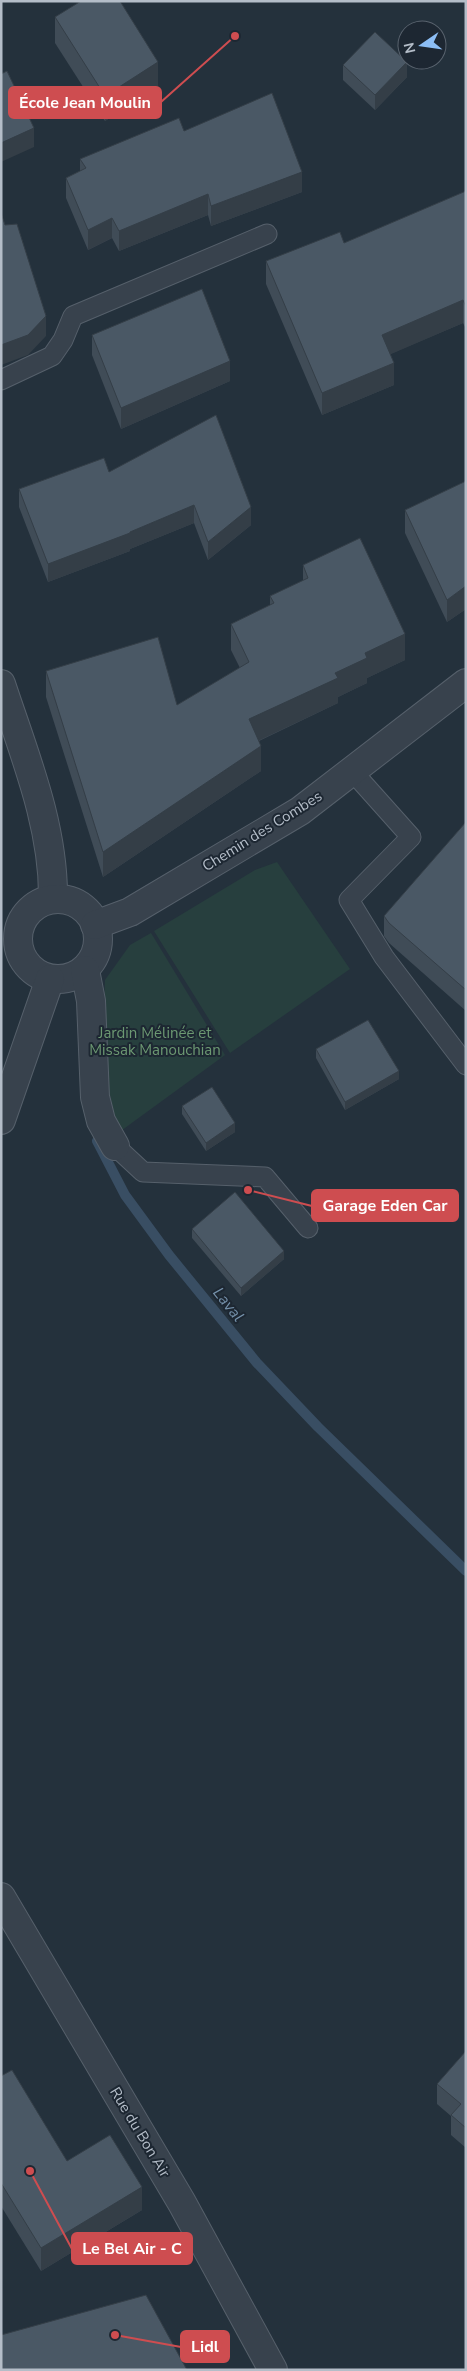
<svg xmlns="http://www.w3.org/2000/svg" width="467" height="2371" font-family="'Nunito Sans',sans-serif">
	<rect width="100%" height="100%" fill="#24313c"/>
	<g fill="#273f3e">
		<polygon points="277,862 350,969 230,1053 154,931 255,870"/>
		<polygon points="151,933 225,1055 118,1133 102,1058 105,980 130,945"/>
	</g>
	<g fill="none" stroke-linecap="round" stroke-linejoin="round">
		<polyline stroke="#394e63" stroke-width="10" points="97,1141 125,1195 169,1255 257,1363 318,1427 466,1571"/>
		<defs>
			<g id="service">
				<polyline points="1,380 52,356 63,340 73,316 267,234"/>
				<polyline points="352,771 411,837 349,900 384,957 466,1065"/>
				<polyline points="115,1146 143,1172 265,1177 308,1228"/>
			</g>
			<g id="minor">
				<path d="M1,684c23,70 53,141 52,215"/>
				<circle cx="58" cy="939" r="40"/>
				<polyline points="95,925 130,912 300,811 466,683"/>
				<polyline points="85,970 91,1001 95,1097 101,1121 115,1146"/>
				<polyline points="1,1120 50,979"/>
				<polyline points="1,1897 182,2203 273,2370"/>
			</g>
		</defs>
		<use href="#service" stroke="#56606b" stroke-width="21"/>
		<use href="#minor" stroke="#56606b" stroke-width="30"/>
		<use href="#service" stroke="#38424d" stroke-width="19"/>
		<use href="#minor" stroke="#38424d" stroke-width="28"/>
	</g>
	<g fill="#404c57">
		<polygon points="55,17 158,87 105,121 55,43"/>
		<polygon points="343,65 407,77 375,110 343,80"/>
		<polygon points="184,131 302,192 211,226 208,215 119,251 112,238 88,250 66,198 66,178 80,171 80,159"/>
		<polygon points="466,191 466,329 463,323 390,354 394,385 322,415 266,284 266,261 344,243"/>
		<polygon points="92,335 230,381 121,429 92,355"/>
		<polygon points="109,472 251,525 208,560 194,523 130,549 130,551 48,582 19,507 19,489"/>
		<polygon points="466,481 466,609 447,622 405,533 405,510"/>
		<polygon points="303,565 405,660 367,678 367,683 338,697 338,703 259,741 261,771 103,877 46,697 46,671 177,705 240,668 231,650 231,624 270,605 270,596 303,581"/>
		<polygon points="466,822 466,1011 389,943 384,936 384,916"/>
		<polygon points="316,1049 399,1079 345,1110 316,1058"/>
		<polygon points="182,1106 235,1132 206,1151 182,1114"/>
		<polygon points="192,1229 284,1259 241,1296 192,1238"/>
		<polygon points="466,2051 466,2148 451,2135 451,2116 437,2104 437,2084"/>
		<polygon points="1,2076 67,2161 142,2210 41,2271 1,2206"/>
	</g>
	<g fill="#343e47">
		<polygon points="158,62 158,87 105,121 105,96"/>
		<polygon points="407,62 407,77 375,110 375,95"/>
		<polygon points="34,128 34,147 1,162 1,143"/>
		<polygon points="302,172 302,192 211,226 211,206"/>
		<polygon points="208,194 208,215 119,251 119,231"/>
		<polygon points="112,218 112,238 88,250 88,230"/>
		<polygon points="463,300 463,323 382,358 382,335"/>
		<polygon points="46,316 46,336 28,355 1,365 1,345"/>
		<polygon points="230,361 230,381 121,429 121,408"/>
		<polygon points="394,363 394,385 322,415 322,393"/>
		<polygon points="194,505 194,523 130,549 130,551 48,582 48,564 130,532"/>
		<polygon points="251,507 251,525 208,560 208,542"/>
		<polygon points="466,586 466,609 447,622 447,600"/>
		<polygon points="405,634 405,660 367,678 367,683 338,697 338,703 249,745 249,719 335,673 365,653"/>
		<polygon points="261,746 261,771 103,877 103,852"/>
		<polygon points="399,1071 399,1079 345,1110 345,1102"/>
		<polygon points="235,1123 235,1132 206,1151 206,1143"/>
		<polygon points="284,1251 284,1259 241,1296 241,1288"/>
		<polygon points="142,2187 142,2210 41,2271 41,2248"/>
	</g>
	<g fill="#4a5865" stroke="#343e47">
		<polygon points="81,1 120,1 158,62 105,96 55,17"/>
		<polygon points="375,32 407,62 375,95 343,65"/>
		<polygon points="7,71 34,128 1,143 1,74"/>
		<polygon points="272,93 302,172 211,206 208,194 119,231 112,218 88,230 66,178 86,168 80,159 179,118 184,131"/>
		<polygon points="466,191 466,307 463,300 382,335 394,363 322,393 266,261 340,232 344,243"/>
		<polygon points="1,213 5,225 17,224 46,316 28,335 1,345"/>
		<polygon points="202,289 230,361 121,408 92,335"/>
		<polygon points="216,415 251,507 208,542 194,505 130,532 130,533 48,564 19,489 104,458 109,472"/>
		<polygon points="466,481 466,586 447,600 405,510"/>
		<polygon points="360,538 405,634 365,653 367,658 335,673 338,678 249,719 261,746 103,852 46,671 158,637 177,705 249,662 231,624 274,603 270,596 308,578 303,565"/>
		<polygon points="466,822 466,990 389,923 384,916"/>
		<polygon points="368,1020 399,1071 345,1102 316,1049"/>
		<polygon points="212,1087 235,1123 206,1143 182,1106"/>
		<polygon points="235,1192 284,1251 241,1288 192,1229"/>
		<polygon points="466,2051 466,2128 451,2115 461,2104 437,2084"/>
		<polygon points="12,2070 67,2161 110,2135 142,2187 41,2248 1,2183 1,2076"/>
		<polygon points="146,2295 187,2370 1,2370 1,2335"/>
	</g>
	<g text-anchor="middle" stroke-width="4" stroke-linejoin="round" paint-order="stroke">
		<g font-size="15" fill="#b4bdc8" stroke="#1d2732">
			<text transform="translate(262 831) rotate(-32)" y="5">Chemin des Combes</text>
			<text transform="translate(140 2132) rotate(59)" y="5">Rue du Bon Air</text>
		</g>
		<g font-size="15" fill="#6c9872" stroke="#1d2732">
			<text x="155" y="1038">Jardin Mélinée et<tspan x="155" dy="17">Missak Manouchian</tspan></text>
		</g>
		<g font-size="16" font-style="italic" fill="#7591aa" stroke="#1d2732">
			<text transform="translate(229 1304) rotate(51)" y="6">Laval</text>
		</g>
	</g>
	<path fill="none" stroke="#ce4d50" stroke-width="2" d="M235 36L161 102M248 1190L312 1206M30 2171L72 2249M115 2335L181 2347"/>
	<g fill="#ce4d50" stroke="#1d2732" stroke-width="2">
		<circle cx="235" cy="36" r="5"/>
		<circle cx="248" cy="1190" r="5"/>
		<circle cx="30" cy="2171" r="5"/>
		<circle cx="115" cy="2335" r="5"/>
	</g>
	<g fill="#ce4d50" stroke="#ce4d50" stroke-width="2">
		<rect x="9" y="87" width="152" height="31" rx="5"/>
		<rect x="312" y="1190" width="146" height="31" rx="5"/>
		<rect x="72" y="2233" width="120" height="31" rx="5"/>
		<rect x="181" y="2331" width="48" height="31" rx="5"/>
	</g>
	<g font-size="16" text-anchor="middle" font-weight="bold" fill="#fff">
		<text x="85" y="108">École Jean Moulin</text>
		<text x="385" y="1211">Garage Eden Car</text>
		<text x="132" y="2254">Le Bel Air - C</text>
		<text x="205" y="2352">Lidl</text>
	</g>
	<rect width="467" height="2371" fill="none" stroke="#b4bdc8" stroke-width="5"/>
	<g transform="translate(422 45) rotate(257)"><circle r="24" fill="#1d2732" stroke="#59636e"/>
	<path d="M0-4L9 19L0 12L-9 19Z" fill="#8cbef5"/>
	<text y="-8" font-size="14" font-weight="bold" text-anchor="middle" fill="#b4bdc8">N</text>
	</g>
</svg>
